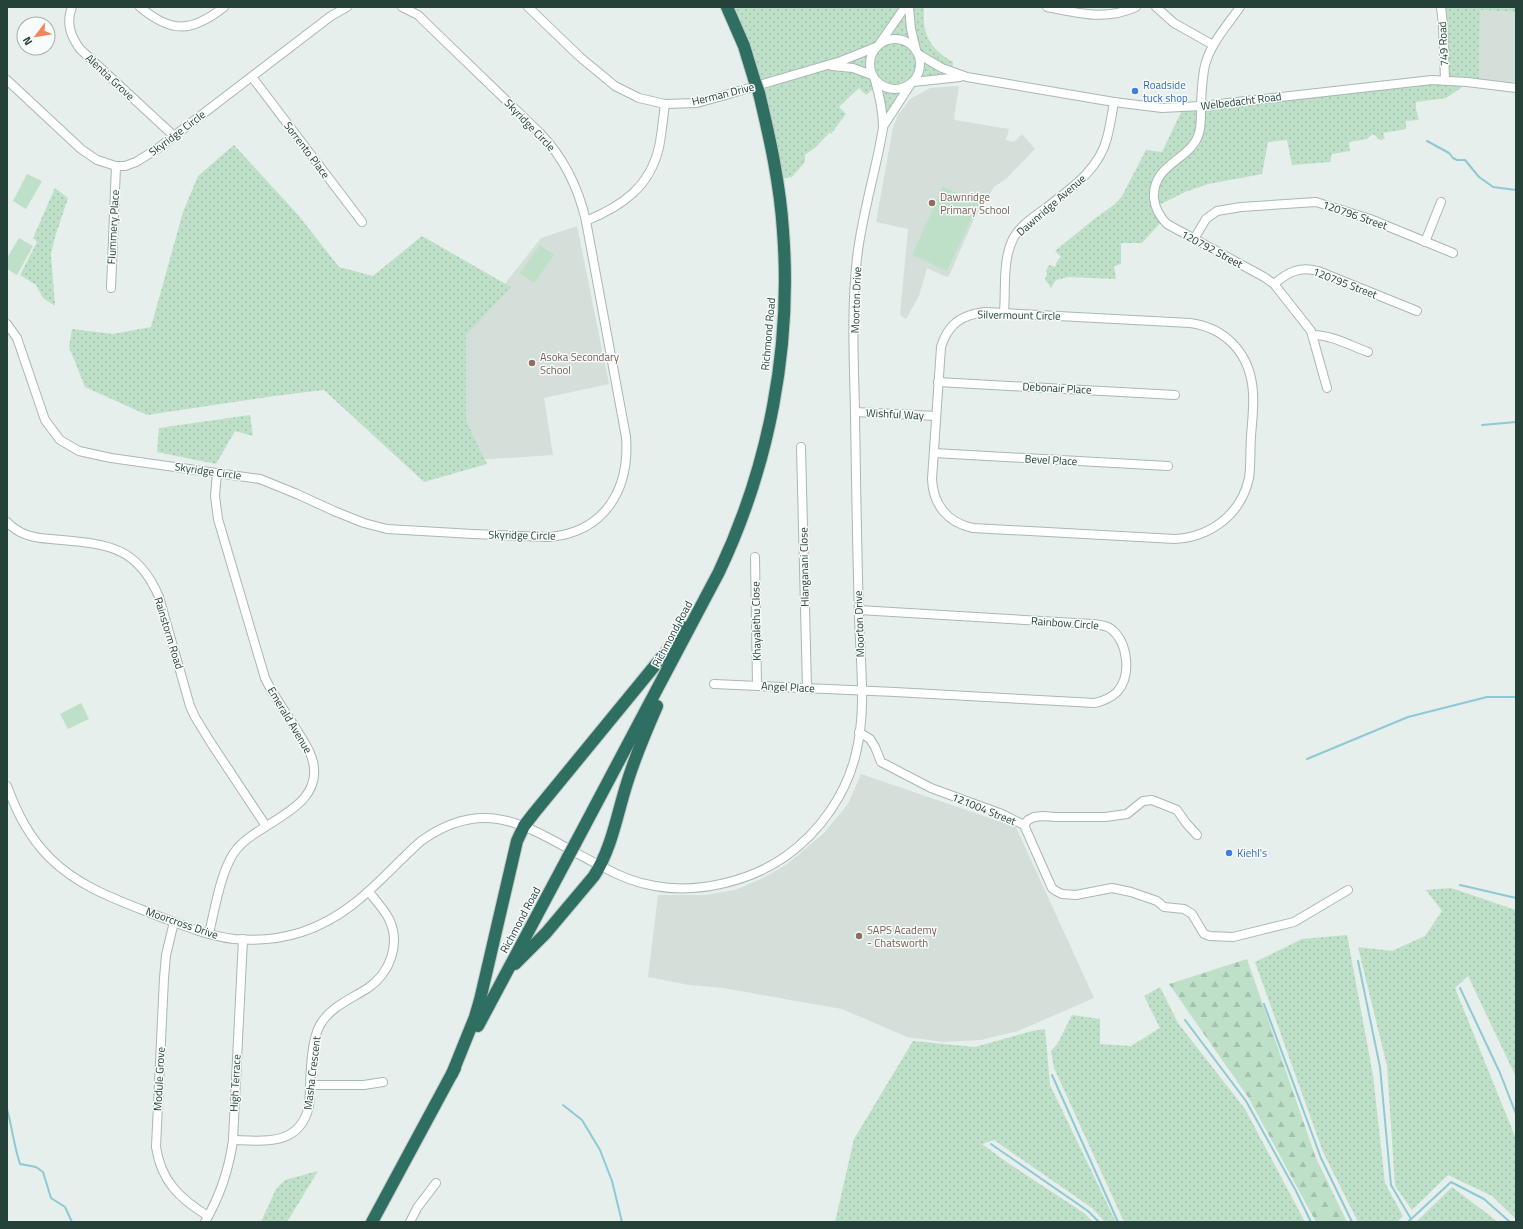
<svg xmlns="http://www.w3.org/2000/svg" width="1523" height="1229" font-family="'Titillium Web',sans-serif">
	<defs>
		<pattern id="grass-dots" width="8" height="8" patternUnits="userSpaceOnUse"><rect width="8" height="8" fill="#bfe0c8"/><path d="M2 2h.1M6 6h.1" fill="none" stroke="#a4c1ad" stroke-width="1.8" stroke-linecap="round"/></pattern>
		<pattern id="forest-firs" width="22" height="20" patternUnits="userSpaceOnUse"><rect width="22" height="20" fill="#bfe0c8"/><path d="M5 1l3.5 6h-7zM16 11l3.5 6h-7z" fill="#a4c1ad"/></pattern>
	</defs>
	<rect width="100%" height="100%" fill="#e6efeb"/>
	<g fill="#d4dfda">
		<polygon points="1480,10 1516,12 1516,88 1479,83"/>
		<polygon points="956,86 959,86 954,118 955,120 1009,129 1006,140 1014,142 1022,134 1035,149 1006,179 994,187 974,219 949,276 946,277 927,268 919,296 906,319 900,315 908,229 876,222 893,127 898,115 910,99 930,88"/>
		<polygon points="577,226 609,384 544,398 553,455 475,460 456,404 459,342 541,238"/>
		<polygon points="861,774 1016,827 1094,998 1018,1031 981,1040 943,1042 907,1037 842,1009 723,988 689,985 648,977 658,895 705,895 735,890 761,879 786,865 824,833 848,804"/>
	</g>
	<g fill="url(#grass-dots)">
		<path d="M728,7h196c-2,27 5,41 29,55l-1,16 -39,4 -30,46 -2,-29 -9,-9 -6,5 -7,-7 -20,19 7,7 -15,20 -1,-2 -14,15 -11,8v7l-13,15 -14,2z"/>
		<polygon points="1440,7 1516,7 1516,12 1480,10 1479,83 1467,82 1461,88 1446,98 1416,102 1416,109 1419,120 1406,121 1406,129 1383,133 1385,139 1380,140 1373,134 1367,139 1349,142 1350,151 1332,154 1330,162 1292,165 1287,140 1268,142 1262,174 1208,184 1185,192 1155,207 1163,220 1142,243 1121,243 1121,264 1114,266 1116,279 1068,277 1056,280 1051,288 1045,279 1047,275 1046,271 1049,265 1055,267 1057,261 1061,257 1055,251 1093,220 1115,204 1122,196 1146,150 1162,152 1183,108 1444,81"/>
		<polygon points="234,145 299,216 339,267 373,276 422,236 511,287 466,335 466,421 487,464 424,482 324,390 274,396 147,415 85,387 69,347 72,329 113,334 151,327 183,212 198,176"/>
		<polygon points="55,188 68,198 55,237 51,254 55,306 43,298 36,285 20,275 37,242 33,238"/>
		<polygon points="250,415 253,436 235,431 216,464 157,452 159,428"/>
		<polygon points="1451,888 1516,910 1516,1077 1468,976 1455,988 1516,1139 1516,1219 1492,1196 1448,1175 1412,1210 1395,1186 1387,1066 1358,947 1392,951 1425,936 1442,911 1426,890"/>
		<polygon points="1347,935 1373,1075 1385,1183 1403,1216 1397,1222 1358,1222 1323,1152 1255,962 1302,939"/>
		<polygon points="1160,987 1178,1023 1245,1109 1305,1222 1124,1222 1054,1068 1051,1051 1058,1043 1072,1015 1100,1019 1100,1044 1131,1046 1160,1028 1144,996"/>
		<polygon points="1045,1029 1050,1085 1116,1222 1105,1222 1092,1208 994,1140 982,1144 1008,1163 1084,1213 1093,1222 835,1222 854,1139 913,1041 975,1047 1032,1031"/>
		<polygon points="318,1171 287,1222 261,1222 276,1189 285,1180"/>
		<polygon points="1452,1187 1498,1222 1416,1222"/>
	</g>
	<polygon fill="url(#forest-firs)" points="1247,959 1316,1158 1347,1222 1316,1222 1248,1097 1169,984"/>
	<g fill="#bfe0c8">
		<polygon points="27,174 42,181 26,209 13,201"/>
		<polygon points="943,187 979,203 947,271 912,255"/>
		<polygon points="19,238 33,246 17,275 7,269 7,258"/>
		<polygon points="540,245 554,255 534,283 520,273"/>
		<polygon points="81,703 89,719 68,729 60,714"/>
	</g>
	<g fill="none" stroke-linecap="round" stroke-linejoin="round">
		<g stroke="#8ec9d4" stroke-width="2">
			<polyline points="1427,141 1449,153 1453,158 1457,160 1465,160 1479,177 1493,187 1516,190"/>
			<polyline points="1482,425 1516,422"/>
			<polyline points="1307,759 1408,717 1487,697 1516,697"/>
			<polyline points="1460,885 1516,898"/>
			<polyline points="1358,961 1380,1067 1391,1185 1411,1219"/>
			<polyline points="1460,988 1500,1073 1516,1114"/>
			<polyline points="1264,1004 1321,1158 1352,1222"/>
			<polyline points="1185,1020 1246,1101 1296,1191 1311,1222"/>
			<polyline points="1052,1075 1118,1222"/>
			<polyline points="563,1105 582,1120 600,1150 612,1181 622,1222"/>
			<path d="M7,1109c5,18 7,37 13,55l16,3 7,5 8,26 14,9 7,15"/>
			<polyline points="991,1144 1088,1211 1099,1222"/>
			<polyline points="1408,1222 1451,1182 1484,1199 1510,1222"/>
		</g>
		<defs>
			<g id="minor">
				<path d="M72,7c-6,16 -2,28 8,42l94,87"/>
				<path d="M140,7c32,27 52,25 84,0"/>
				<polyline points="528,7 580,57 615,86 639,98 665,104 697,103 722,96 841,61 876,47"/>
				<polyline points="909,7 911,29 916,50"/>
				<path d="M1047,7c32,6 58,14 89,0"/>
				<polyline points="1156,7 1174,23 1213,45"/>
				<path d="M1240,7c-13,19 -32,39 -36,63 -2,13 -3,28 -3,42 0,7 0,14 -2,21 -7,27 -47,30 -45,65 1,11 6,19 13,26l97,53 10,7 37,47 16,57"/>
				<polyline points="1441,7 1443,25 1445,80"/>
				<circle cx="895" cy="64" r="25"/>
				<polyline points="880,43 905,7"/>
				<polyline points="918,54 942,68 967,77 1114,102 1162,108 1201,106 1432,80 1467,82 1516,88"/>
				<polyline points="832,66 853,68 872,75"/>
				<polyline points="252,77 362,222"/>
				<polyline points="7,80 81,149 97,160 116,166 125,166 136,162 157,149 331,16 347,7"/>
				<polyline points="913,82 960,77"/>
				<polyline points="884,125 910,85"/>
				<path d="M586,221c36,-15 64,-34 73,-74 3,-14 4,-29 6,-43"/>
				<polyline points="1194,239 1206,219 1217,211 1241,207 1316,202 1370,219 1453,253"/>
				<polyline points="1425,242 1441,202"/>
				<path d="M1274,284c14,-12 26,-18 44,-13l99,40"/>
				<polyline points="111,288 116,166"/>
				<path d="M985,312l205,11c37,5 61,32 63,70 1,14 -1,29 -2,43 -1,14 0,29 -2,42 -8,37 -39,59 -74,61l-202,-11c-25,-5 -40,-23 -41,-49l9,-132c7,-23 20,-32 44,-35z"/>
				<path d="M1004,312c2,-24 -2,-53 10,-75 7,-12 21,-21 32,-29 24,-19 53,-38 61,-70 3,-11 5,-24 7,-36"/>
				<path d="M7,324l10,14 28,82 15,20 19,11 32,7 149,21 37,15 37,17 30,12 23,6 86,5 75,3c56,-4 82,-47 78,-100l-40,-216c-8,-35 -22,-63 -46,-88l-116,-112 -6,-6 -16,-8"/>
				<path d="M1313,335c19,0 38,11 55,17"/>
				<polyline points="938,382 1175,395"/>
				<polyline points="855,412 936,416"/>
				<polyline points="801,447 807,688"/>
				<polyline points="934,453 1168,466"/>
				<path d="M7,522c12,13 27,16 44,17 52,5 85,4 108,58l31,109 5,11 16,26 55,83"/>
				<polyline points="755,557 757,685"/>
				<path d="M714,684l181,8 200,11c8,-2 16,-5 22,-11 15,-16 11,-50 -6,-63 -5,-4 -12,-4 -18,-5l-234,-14"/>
				<polyline points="859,732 870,739 875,747 881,762 931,788 1002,814 1024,825 1047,877 1052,888 1056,891 1062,894 1076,895 1112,888 1131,892 1157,901 1164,907 1184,909 1192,914 1204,934 1210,936 1233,937 1294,922 1348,890"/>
				<path d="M7,786c10,27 22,51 43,72 30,30 70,43 108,58 24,9 50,20 76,23 22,2 46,0 68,-7 52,-17 81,-57 119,-91 71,-51 116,-6 180,25 16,9 35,17 54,20 43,8 96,-5 131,-30 34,-24 61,-63 70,-103 11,-44 4,-93 3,-138 -2,-67 -3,-134 -4,-202 -1,-51 -4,-104 2,-155 5,-44 19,-87 26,-130 0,-17 -3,-31 -8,-48"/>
				<polyline points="1024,825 1028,820 1034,817 1043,816 1056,817 1105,817 1127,814 1143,801 1152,800 1177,810 1186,823 1197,835"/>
				<path d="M174,922l-8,33 -2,23 -8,169c5,34 24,52 52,69"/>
				<path d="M209,933c6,-24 12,-64 27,-83 23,-29 88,-41 77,-88 -2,-11 -9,-20 -15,-30 -11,-18 -24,-35 -33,-54l-47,-159 -3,-23 2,-23"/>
				<polyline points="311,1085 364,1085 383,1082"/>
				<path d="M233,1140c32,1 67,6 76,-34 2,-22 0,-61 11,-81 10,-18 31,-26 48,-37 22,-15 33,-44 21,-69 -5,-10 -13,-18 -20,-27"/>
				<path d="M205,1222c15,-26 24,-52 28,-82l10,-201"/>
				<polyline points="410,1222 417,1208 436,1183"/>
			</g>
			<g id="highway">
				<polyline points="727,7 744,46 754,79"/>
				<path d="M575,844l144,-272c50,-106 73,-224 64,-341 -3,-47 -13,-92 -24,-138"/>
				<path d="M515,964l31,-31 48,-57c18,-28 23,-62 33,-93 8,-26 19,-52 30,-77"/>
				<polyline points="478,1026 568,857"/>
				<polyline points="452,1074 475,1017 480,1000 517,841 524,826 534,813 666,652 683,627"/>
				<polyline points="372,1222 455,1068"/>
			</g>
		</defs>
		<use href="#minor" stroke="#a8b8b2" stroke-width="10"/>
		<use href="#highway" stroke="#c2cac8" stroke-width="14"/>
		<use href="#minor" stroke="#fff" stroke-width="8"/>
		<use href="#highway" stroke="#2f6f62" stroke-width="12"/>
		<defs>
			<g id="highway-bridge">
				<polyline points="754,79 759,93"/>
				<polyline points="568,857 575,844"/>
			</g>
		</defs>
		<use href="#highway-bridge" stroke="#c2cac8" stroke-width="14" stroke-linecap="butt"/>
		<use href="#highway-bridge" stroke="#2f6f62" stroke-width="12"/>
	</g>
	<g fill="#3f7fe0" stroke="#f7fbf9" stroke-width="1.5">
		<circle cx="1135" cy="91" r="4"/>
		<circle cx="1229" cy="853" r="4"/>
	</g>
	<g fill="#8d6e63" stroke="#f7fbf9" stroke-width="1.5">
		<circle cx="932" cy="203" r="4"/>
		<circle cx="532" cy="363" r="4"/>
		<circle cx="859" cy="936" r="4"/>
	</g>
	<g text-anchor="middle" stroke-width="3" stroke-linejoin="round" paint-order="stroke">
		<g font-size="11" fill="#24423a" stroke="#f7fbf9">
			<text transform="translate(1443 44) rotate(-93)" y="4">749 Road</text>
			<text transform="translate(110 77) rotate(43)" y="4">Alentia Grove</text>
			<text transform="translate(723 94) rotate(-14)" y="4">Herman Drive</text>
			<text transform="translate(1241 101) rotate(-7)" y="4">Welbedacht Road</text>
			<text transform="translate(530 125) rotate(46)" y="4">Skyridge Circle</text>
			<text transform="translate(177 133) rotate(-37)" y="4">Skyridge Circle</text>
			<text transform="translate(307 150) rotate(53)" y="4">Sorrento Place</text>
			<text transform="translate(1051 205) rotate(-41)" y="4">Dawnridge Avenue</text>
			<text transform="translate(1355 215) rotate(19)" y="4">120796 Street</text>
			<text transform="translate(113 227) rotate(-87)" y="4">Flummery Place</text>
			<text transform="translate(1212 249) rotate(28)" y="4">120792 Street</text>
			<text transform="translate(1345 283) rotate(21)" y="4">120795 Street</text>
			<text transform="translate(856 300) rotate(-88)" y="4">Moorton Drive</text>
			<text transform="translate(1019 315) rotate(1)" y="4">Silvermount Circle</text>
			<text transform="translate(768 334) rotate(-85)" y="4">Richmond Road</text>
			<text transform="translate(1057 388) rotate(3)" y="4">Debonair Place</text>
			<text transform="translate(895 414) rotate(3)" y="4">Wishful Way</text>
			<text transform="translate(1051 460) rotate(3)" y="4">Bevel Place</text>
			<text transform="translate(208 471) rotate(8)" y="4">Skyridge Circle</text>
			<text transform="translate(522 535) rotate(1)" y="4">Skyridge Circle</text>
			<text transform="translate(804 567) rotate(-91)" y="4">Hlanganani Close</text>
			<text transform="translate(756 621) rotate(-91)" y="4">Khayalethu Close</text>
			<text transform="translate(1065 623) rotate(4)" y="4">Rainbow Circle</text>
			<text transform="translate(859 624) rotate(-92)" y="4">Moorton Drive</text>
			<text transform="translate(169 633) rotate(73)" y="4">Rainstorm Road</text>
			<text transform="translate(672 634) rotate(-62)" y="4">Richmond Road</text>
			<text transform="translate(788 687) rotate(3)" y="4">Angel Place</text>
			<text transform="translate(290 720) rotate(59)" y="4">Emerald Avenue</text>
			<text transform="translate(984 809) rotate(22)" y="4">121004 Street</text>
			<text transform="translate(520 920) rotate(-62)" y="4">Richmond Road</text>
			<text transform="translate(182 923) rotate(19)" y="4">Moorcross Drive</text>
			<text transform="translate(312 1073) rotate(-83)" y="4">Masha Crescent</text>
			<text transform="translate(159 1079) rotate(-87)" y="4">Module Grove</text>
			<text transform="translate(235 1083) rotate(-87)" y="4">High Terrace</text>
		</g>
		<g font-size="11" fill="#366cbe" stroke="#f7fbf9" text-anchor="start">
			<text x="1143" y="89">Roadside<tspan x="1143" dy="13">tuck shop</tspan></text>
			<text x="1237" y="857">Kiehl's</text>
		</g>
		<g font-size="11" fill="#785e54" stroke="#f7fbf9" text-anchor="start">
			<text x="940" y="201">Dawnridge<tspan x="940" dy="13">Primary School</tspan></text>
			<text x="540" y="361">Asoka Secondary<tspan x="540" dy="13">School</tspan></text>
			<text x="867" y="934">SAPS Academy<tspan x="867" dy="13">- Chatsworth</tspan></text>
		</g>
	</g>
	<rect width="1523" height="1229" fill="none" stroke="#24423a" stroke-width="16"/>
	<g transform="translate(36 36) rotate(239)"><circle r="19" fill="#f7fbf9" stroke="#a3b1ad"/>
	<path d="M0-3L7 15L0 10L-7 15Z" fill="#f4845f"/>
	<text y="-6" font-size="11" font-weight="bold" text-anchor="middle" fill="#24423a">N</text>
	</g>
</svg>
